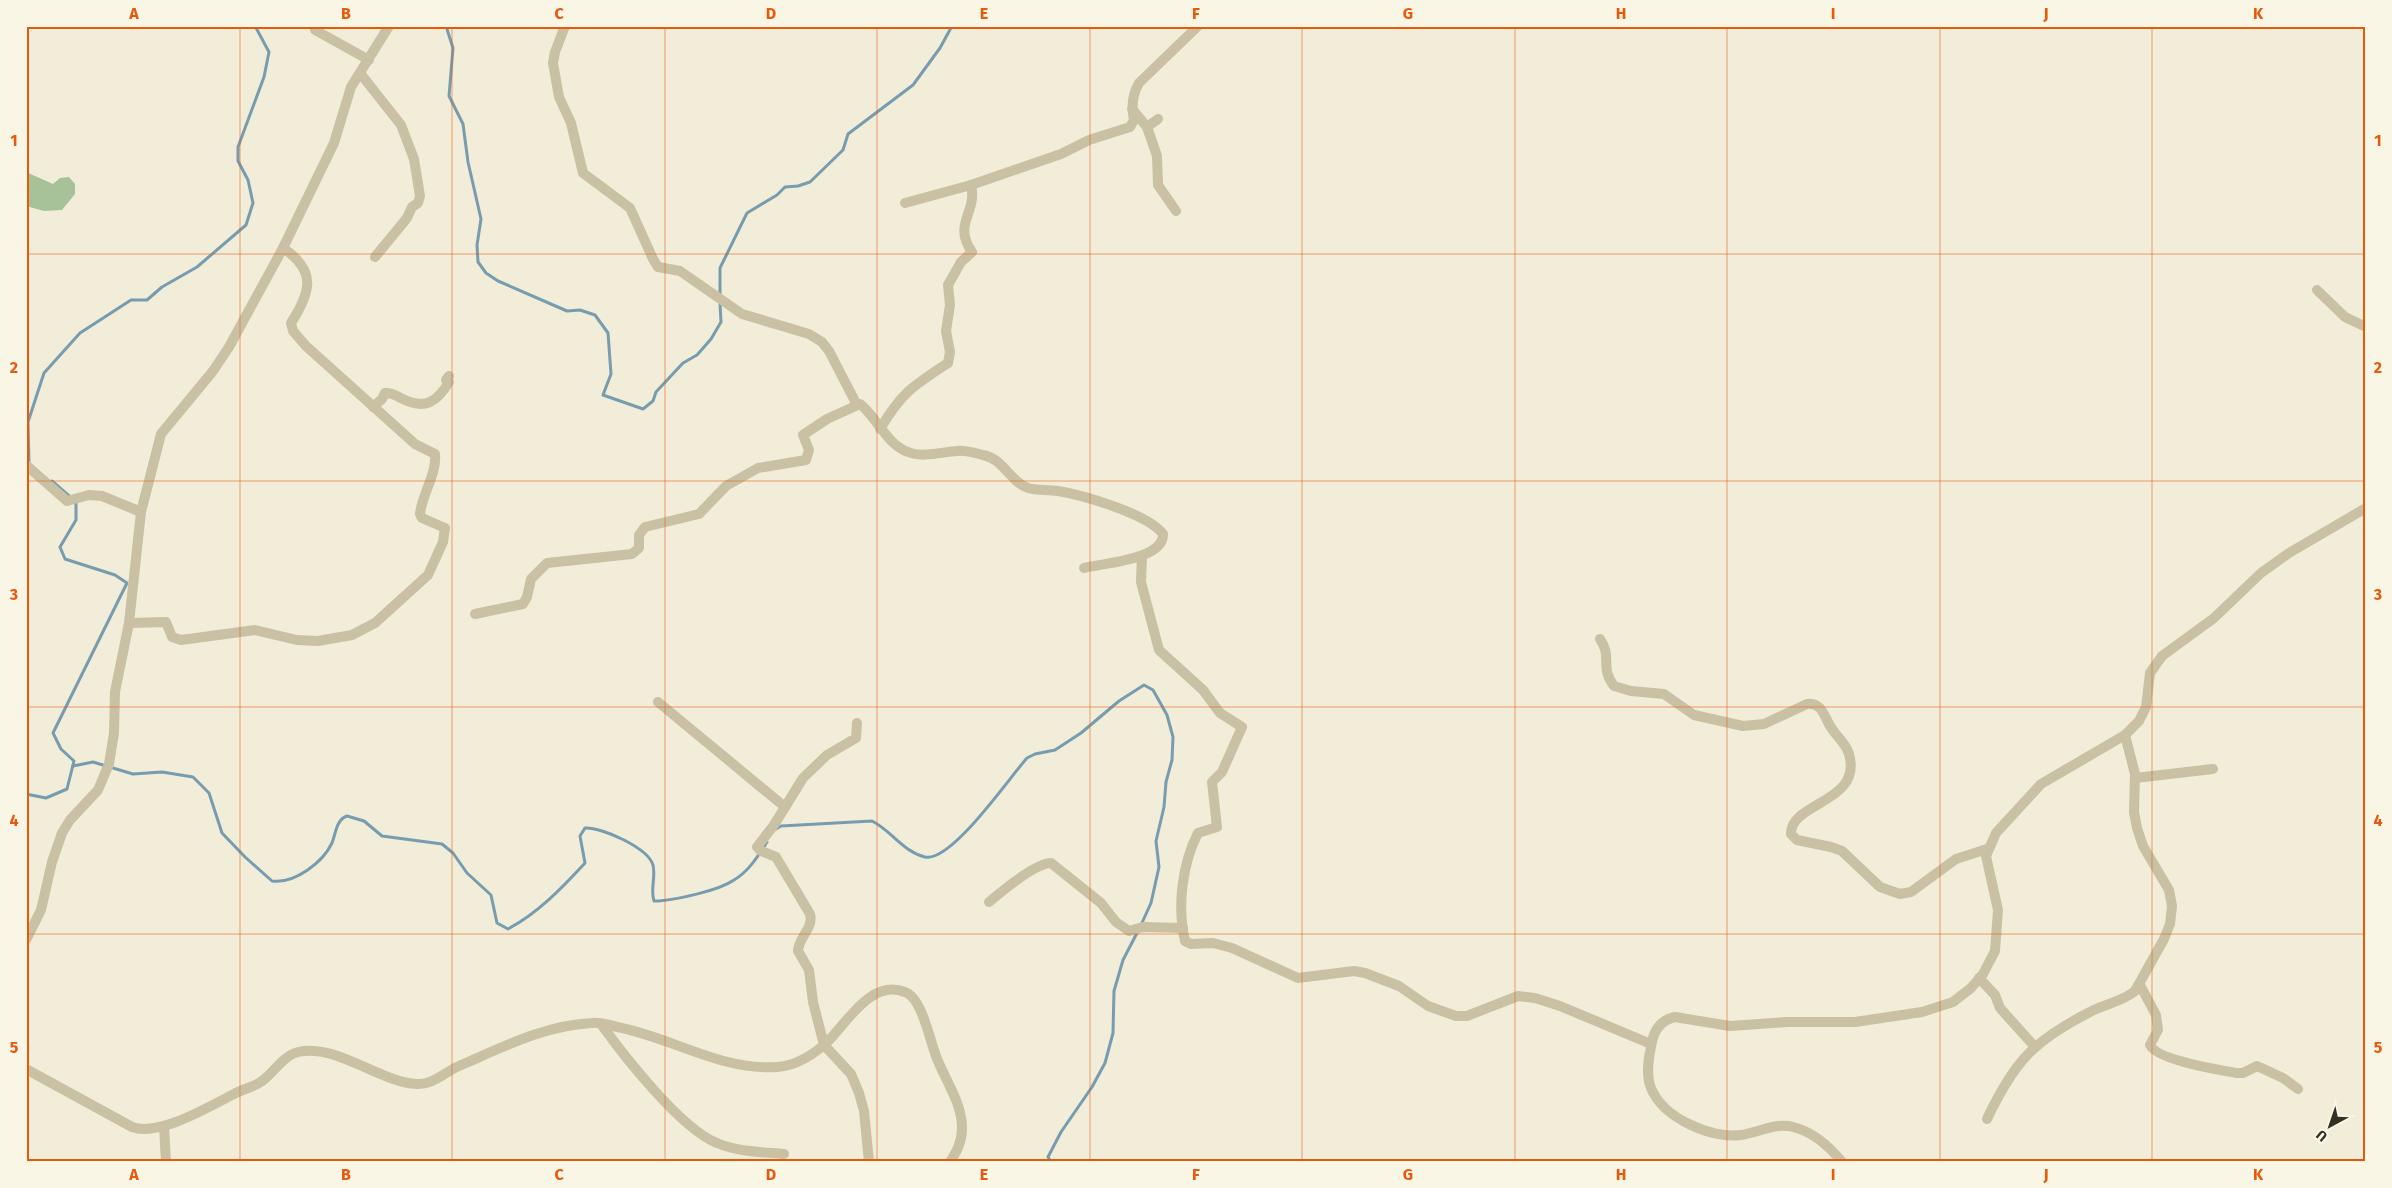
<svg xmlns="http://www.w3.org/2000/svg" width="2392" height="1188" font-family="'Fira Sans',sans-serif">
	<rect width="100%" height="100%" fill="#f2edd9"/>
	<polygon fill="#a7c198" points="26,172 53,184 60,178 69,177 75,184 75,194 62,210 44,211 26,206"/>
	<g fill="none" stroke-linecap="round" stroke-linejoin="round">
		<g stroke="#779caf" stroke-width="3">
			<polyline points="446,26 453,48 449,96 463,124 468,162 481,219 477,245 478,262 486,273 498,281 567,311 580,310 595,315 608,333 611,374 603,395 643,409 653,401 656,392 683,363 697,355 711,339 721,322 720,303"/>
			<polyline points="720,296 720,268 747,213 777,195 785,187 798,186 810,182 843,150 848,134 913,85 940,48 952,26"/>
			<polyline points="29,463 28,422 44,373 80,333 131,300 147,300 162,287 197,267 246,225 253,203 248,180 238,161 238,147 264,77 269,52 255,26"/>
			<path d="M73,766l20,-4 40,12 29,-2 31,5 16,16 13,40 23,24 27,24c23,3 51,-19 60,-38 4,-10 4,-23 15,-27l17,5 18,15 60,8 11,9 14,20 24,22 6,28 11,6c30,-16 54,-41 77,-66l-5,-27 5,-8c17,-1 63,20 68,37 3,12 -3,25 1,36h5c19,-2 59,-10 75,-21 15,-9 24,-24 33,-38"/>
			<polyline points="26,794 46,798 67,789 74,761 61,749 53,733 127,583 115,575 65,559 60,547 76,520 76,502 52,481"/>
			<path d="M776,829l5,-3 91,-5c20,10 30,30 53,36 26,6 84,-79 102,-99l8,-4 20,-4 26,-17 38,-32 25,-16 9,5 14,25 6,22 -1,23 -6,22 -2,25 -8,34 3,26 -8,36 -10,22"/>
			<polyline points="1051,1162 1048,1157 1061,1132 1092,1087 1105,1063 1113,1033 1114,991 1123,960 1138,931"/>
		</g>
		<g stroke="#cac1a4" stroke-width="10">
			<polyline points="565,26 555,52 553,63 559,97 571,123 583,173 630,208 653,259 658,267 680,271 742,314 809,334 822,342 829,351 857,405"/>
			<polyline points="315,30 369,60"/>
			<polyline points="360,73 401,125 414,159 420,196 418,203 412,207 407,218 375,257"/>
			<polyline points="1132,109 1147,127 1157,156 1158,185 1176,211"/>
			<polyline points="1147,127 1158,119"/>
			<polyline points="905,203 971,185"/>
			<polyline points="2317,290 2345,317 2366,327"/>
			<path d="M373,407l9,-8 3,-6c7,-1 11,3 18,6 22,11 34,3 46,-17l-3,-2 3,-4"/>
			<path d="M880,429c22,-37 33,-43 68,-66l2,-11 -4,-21 4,-26 -2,-20 13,-23 11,-10c-20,-28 6,-40 -1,-67l90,-31 28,-14 41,-13 4,-7c-3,-14 -2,-25 5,-37l59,-57"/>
			<polyline points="26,465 67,501 89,495 102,496 141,512"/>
			<path d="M1142,556l-1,26 18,68 44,40 17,23 22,14 -20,45 -10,10 5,45 -19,6c-16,31 -21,74 -13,108l6,3 22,-1 19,5 66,30 56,-7 11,2 34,13 29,20 28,10h11l51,-20 17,2 25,8 91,38"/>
			<path d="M475,614l48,-10 4,-7 4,-18 16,-16 85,-9 7,-6v-13l6,-8 54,-13 27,-28 32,-18 48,-8 3,-10 -6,-15 24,-16 33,-15c17,13 26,40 48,48 14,6 34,0 49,-1 8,-1 18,2 26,4 21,4 26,26 45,33 10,3 20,1 30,3 25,4 90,23 105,43 1,26 -60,29 -79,34"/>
			<path d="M129,623l37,-1 6,15 9,3 74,-10 42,10 21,1 34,-6 23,-12 53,-48 15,-33 2,-14 -23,-10 -2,-4c2,-20 17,-40 15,-60l-20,-10 -109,-98 -13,-15 -2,-8c20,-31 26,-52 -8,-75"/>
			<path d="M1600,639c13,19 -1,27 14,47l17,5 33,3 30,21 49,11 21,-2 43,-20c12,-2 16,8 21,18 5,12 17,19 21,32 14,49 -59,48 -58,80l6,6 34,7 11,4 38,36 20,7 11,-2 45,-33 31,-10"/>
			<polyline points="658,702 785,807"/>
			<path d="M857,723l-1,15 -29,17 -24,23 -29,47 -17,22 4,4 15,6 34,57c4,14 -12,24 -12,37l11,19 4,32 11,43 27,29 8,19 5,18 5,51"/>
			<polyline points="2135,778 2213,769"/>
			<path d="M989,902c13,-11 47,-39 62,-39l50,40 15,19 13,9 14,-4 40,1"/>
			<polyline points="26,940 41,910 52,862 62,833 70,820 98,790 109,764 114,733 115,692 129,623 141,512 161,434 213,371 229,347 283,248 334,143 351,87 389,26"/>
			<polyline points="1979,978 1995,995 2000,1008 2035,1047"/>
			<path d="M2140,985l16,30 2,15 -8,15c7,15 70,25 87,28h6l14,-7 26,12 15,11"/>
			<path d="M601,1024c23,32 80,105 116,119 21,9 45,9 67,11"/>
			<path d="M26,1069l106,58c27,10 78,-21 102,-33 9,-5 20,-7 28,-13 12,-8 20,-25 36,-29 38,-9 83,31 119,32 16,1 28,-12 42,-18 42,-18 86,-41 133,-43 8,-1 17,2 25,4 54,10 104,44 160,40 17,-1 34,-11 47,-22 21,-18 45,-67 81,-53 18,6 25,52 33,69 9,22 24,43 24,67 0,14 -5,23 -12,34"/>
			<path d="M1987,1119c27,-57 46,-78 103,-107 14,-8 32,-10 45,-21l29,-52 6,-15 2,-18 -3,-16 -26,-44 -6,-18 -3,-16 1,-38 -10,-39"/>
			<polyline points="164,1126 166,1162"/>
			<path d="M1842,1162c-13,-16 -28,-30 -49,-35 -17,-5 -35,6 -52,8 -30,4 -78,-17 -90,-47 -5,-13 -3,-27 0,-41 2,-15 9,-27 24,-30l55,9 57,-4h68l67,-10 31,-10 18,-14 12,-14 12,-23 3,-41 -12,-54 10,-23 45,-49 84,-49 14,-14 7,-14 4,-34 12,-17 52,-38 47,-45 28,-20 77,-45"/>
		</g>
	</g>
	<path fill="none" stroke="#e8590c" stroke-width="1" stroke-opacity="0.55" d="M240,26v1136M452,26v1136M665,26v1136M877,26v1136M1090,26v1136M1302,26v1136M1515,26v1136M1727,26v1136M1940,26v1136M2152,26v1136M26,254h2340M26,481h2340M26,707h2340M26,934h2340"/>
	<rect width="2392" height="1188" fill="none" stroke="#f9f6e5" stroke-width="55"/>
	<g transform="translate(2330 1126) rotate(220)" stroke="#f9f6e5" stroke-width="4" paint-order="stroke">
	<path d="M0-4L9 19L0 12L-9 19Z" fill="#352f26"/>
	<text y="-8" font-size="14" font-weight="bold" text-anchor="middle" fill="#352f26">U</text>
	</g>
	<rect x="28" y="28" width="2336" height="1132" fill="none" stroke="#e8590c" stroke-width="2"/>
	<g font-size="16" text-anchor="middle" font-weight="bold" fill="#e8590c">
		<text x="134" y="19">A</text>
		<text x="346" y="19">B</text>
		<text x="559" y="19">C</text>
		<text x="771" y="19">D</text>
		<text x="984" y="19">E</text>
		<text x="1196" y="19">F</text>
		<text x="1408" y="19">G</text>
		<text x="1621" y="19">H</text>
		<text x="1833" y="19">I</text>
		<text x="2046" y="19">J</text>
		<text x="2258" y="19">K</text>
		<text x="14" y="146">1</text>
		<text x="2378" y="146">1</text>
		<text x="14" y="373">2</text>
		<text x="2378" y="373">2</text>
		<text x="14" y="600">3</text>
		<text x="2378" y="600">3</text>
		<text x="14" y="826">4</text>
		<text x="2378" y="826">4</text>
		<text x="14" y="1053">5</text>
		<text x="2378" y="1053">5</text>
		<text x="134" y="1180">A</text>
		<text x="346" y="1180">B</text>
		<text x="559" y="1180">C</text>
		<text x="771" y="1180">D</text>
		<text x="984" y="1180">E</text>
		<text x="1196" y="1180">F</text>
		<text x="1408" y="1180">G</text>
		<text x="1621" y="1180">H</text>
		<text x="1833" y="1180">I</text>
		<text x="2046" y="1180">J</text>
		<text x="2258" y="1180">K</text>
	</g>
</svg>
